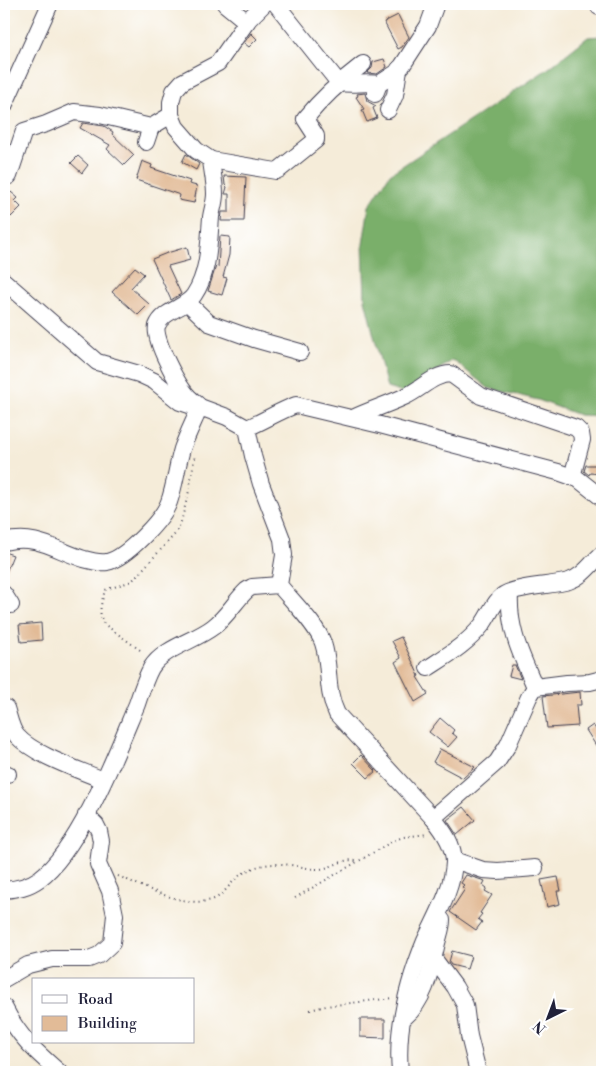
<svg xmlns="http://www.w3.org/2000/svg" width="606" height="1076" font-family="'Libre Bodoni',serif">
	<rect width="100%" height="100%" fill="#fff"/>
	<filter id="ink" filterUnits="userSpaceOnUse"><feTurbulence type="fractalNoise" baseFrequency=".02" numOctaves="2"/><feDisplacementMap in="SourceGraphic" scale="10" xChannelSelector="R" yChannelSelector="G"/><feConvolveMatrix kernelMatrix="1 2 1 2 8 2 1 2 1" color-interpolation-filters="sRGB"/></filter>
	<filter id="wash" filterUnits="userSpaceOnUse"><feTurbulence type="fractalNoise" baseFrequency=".0096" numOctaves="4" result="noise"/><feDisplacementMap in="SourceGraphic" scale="20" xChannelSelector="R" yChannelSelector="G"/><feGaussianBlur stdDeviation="1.12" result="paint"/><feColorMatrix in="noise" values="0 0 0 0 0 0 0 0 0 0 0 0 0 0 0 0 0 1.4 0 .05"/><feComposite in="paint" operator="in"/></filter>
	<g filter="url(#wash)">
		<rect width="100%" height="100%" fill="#f5ecd9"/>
		<polygon fill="#7aaf6b" stroke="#4e6853" points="602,36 602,416 579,415 538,400 488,388 453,360 404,393 387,388 365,300 363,244 369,206 390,174 549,68 588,37"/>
		<g id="blocks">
			<g fill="#e2bb97">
				<polygon points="398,15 409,37 402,47 398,49 384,22"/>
				<polygon points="251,33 257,39 249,47 244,43"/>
				<polygon points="384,59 387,67 377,74 367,73 372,68 373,62"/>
				<polygon points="365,93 367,101 376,106 373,108 377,118 367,122 362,110 364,109 356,97 358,96 357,94"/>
				<polygon points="83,123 104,126 113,132 112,134 134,155 124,165 107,149 110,145 80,128"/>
				<polygon points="186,154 199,164 196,170 182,162"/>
				<polygon points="78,156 88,165 82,173 71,163"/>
				<polygon points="142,161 152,165 151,168 190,181 189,184 197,186 194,203 179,200 180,195 136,180"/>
				<polygon points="224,176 246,177 244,221 221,221 222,212 229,212 229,194 225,194 227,187 225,185"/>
				<polygon points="4,189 9,194 11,192 18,198 15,201 21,207 11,217 4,209"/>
				<polygon points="220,236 230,237 229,255 223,277 227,278 222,295 208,291 216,266 218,267"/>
				<polygon points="187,247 190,260 168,266 181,294 171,300 152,259 167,253"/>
				<polygon points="135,267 144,274 131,288 149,304 138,315 112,292"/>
				<polygon points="586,465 602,465 602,474 590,473 589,475 584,471"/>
				<polygon points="4,552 13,555 4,577"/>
				<polygon points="41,623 42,640 21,642 19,625"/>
				<polygon points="401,637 419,676 417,677 428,694 415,702 395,662 401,658 392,641"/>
				<polygon points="512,665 515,665 521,679 509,676"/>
				<polygon points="580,692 581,705 576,705 578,726 547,728 543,696"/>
				<polygon points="440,718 454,730 452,733 457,737 448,747 429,732"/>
				<polygon points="593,725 602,738 602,755 586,730"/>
				<polygon points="440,749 475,767 474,768 463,778 433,762"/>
				<polygon points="361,755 376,771 368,778 353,763"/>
				<polygon points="464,807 475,820 457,835 447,820"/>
				<polygon points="466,875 485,881 483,885 487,888 485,891 492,895 480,913 482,914 478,919 482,922 476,930 450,912 465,889 462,887 464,885 461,883"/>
				<polygon points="558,877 561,891 557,891 560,904 547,907 541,880"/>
				<polygon points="452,951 471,956 467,969 451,965 449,962"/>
				<polygon points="360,1019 385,1019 385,1038 360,1037"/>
			</g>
		</g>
	</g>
	<g filter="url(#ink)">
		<use href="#blocks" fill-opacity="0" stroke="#424053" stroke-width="1"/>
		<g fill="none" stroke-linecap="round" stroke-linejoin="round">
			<defs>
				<g id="minor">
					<polyline points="225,4 247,22"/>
					<path d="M276,4l63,79c14,2 27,-1 40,1"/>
					<polyline points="598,4 599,7"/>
					<polyline points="375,94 379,84 396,73 402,66 428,26 436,4"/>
					<polyline points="4,106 50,4"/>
					<polyline points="388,110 395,95 399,69"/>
					<polyline points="146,142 151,127"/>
					<path d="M211,160l65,11 4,-2 36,-29v-4l-11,-17c17,-21 37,-39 58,-55"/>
					<polyline points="9,176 24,131 46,124 74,112 100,115 151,127 171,115"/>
					<path d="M4,281l93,81 42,12 15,7 26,21 9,3 11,2 27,10 20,11 6,28 8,28 21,55 2,16 -5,30c12,15 38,40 44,58 8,24 2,46 14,71l96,104c10,12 21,27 21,44 -1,27 -18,55 -29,79 -17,41 -29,87 -25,131"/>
					<polyline points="188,303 209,323 254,339 300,352"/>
					<path d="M198,405c-3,-3 -8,-6 -11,-10 -9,-10 -34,-56 -30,-69 6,-16 29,-18 37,-31 15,-22 15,-53 17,-78 1,-7 4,-15 4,-23 0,-11 -3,-23 -4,-34l-15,-10 -20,-23 -5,-12v-13l3,-11 8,-9 36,-19 30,-43 16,-16"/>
					<path d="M353,418c17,-8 36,-14 53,-22 15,-7 28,-22 45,-22l30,22 95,32 5,5 1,7 -10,37"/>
					<path d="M247,428c17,-7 32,-17 49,-23l84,20 178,47 20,7 24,19"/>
					<path d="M4,542c33,-8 51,8 80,17 7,2 17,4 23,3 19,-4 56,-43 62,-60 6,-17 8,-36 13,-53 5,-14 12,-28 18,-42"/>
					<path d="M510,593c-2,37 11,61 25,94"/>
					<polyline points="4,594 11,605"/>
					<path d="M428,668c20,-13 39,-24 54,-43 7,-9 11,-22 20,-29 12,-10 51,-10 67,-15 15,-5 22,-18 33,-27"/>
					<path d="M6,708c3,9 5,21 11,28 17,19 63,34 86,44"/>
					<polyline points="4,773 8,774"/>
					<polyline points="433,818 497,762 508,745 529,697 535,687 567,683 590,682 602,679"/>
					<polyline points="454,860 483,870 498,871 535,868"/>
					<path d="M4,890c13,-1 24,-3 35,-11 41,-30 78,-128 98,-175 4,-12 8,-25 14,-36 12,-20 44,-27 62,-41 14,-10 22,-26 34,-37l5,-3 27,-2"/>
					<polyline points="434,959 455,987 465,1005 469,1036 478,1072"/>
					<polyline points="4,979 28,965 52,959 89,959 99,955 112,943 115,915 110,891 98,864 101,841 99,831 96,825 86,815"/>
					<path d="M4,1007c14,29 31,44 55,65"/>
					<path d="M405,1017c21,-18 26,-49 32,-74 2,-8 5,-15 5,-23"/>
				</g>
			</defs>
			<use href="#minor" stroke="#424053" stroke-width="18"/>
			<g stroke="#424053" stroke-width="2" stroke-dasharray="1 4" stroke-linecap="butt">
				<path d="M140,650l-36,-26c-7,-12 -2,-22 1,-34l27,-9 44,-48 5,-11 8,-31 6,-36"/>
				<path d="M118,876c25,10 69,34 96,23 10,-4 16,-16 25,-23 17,-13 38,-14 58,-10 7,1 13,3 19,3 15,1 26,-12 40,-8"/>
				<polyline points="295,898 393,841 403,837 428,834"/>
				<polyline points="310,1010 326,1006 393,998"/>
			</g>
			<use href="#minor" stroke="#fff" stroke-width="16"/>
		</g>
	</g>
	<rect width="606" height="1076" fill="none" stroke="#fff" stroke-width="20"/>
	<rect x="32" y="978" width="162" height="65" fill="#ffffff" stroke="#a7a7b1"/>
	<rect x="42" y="995" width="25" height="8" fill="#ffffff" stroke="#a7a7b1"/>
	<text x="78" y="1004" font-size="15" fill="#22223b">Road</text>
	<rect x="42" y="1016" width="25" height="15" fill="#e2bb97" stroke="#a7a7b1"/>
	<text x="78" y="1028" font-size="15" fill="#22223b">Building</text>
	<g transform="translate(548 1018) rotate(222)" stroke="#ffffff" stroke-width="4" paint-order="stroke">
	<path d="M0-4L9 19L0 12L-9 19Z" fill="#22223b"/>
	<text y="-8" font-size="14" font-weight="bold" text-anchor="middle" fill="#22223b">N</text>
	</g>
</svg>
